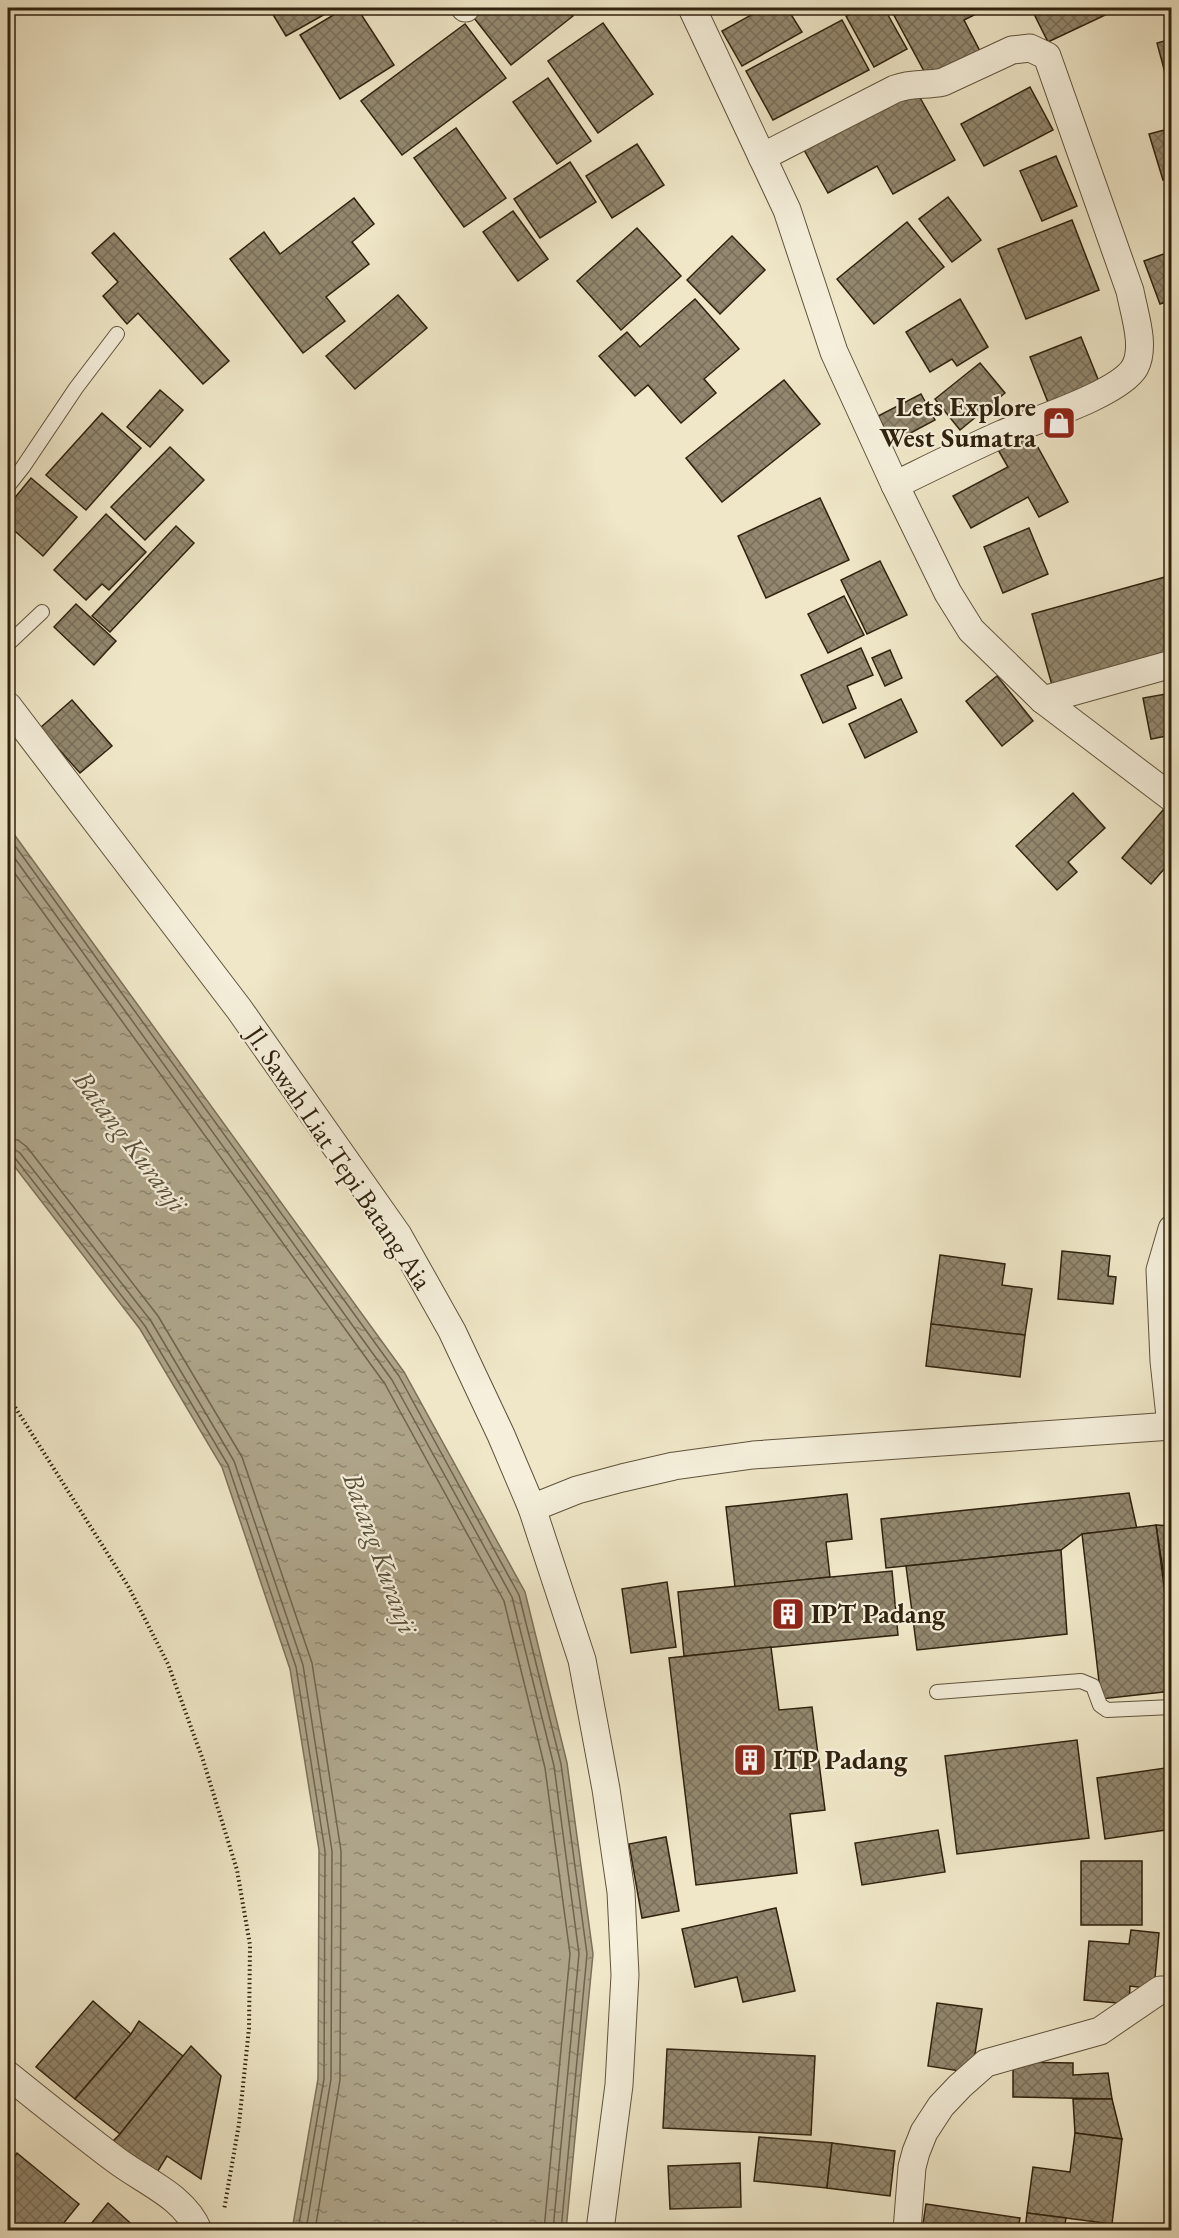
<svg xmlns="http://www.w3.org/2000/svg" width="1179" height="2238" font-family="'EB Garamond',serif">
	<defs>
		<pattern id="water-ripples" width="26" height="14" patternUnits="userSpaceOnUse" patternTransform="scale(1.5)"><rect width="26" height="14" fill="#aea489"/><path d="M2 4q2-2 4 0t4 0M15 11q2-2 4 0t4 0" fill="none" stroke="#8e856e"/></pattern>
		<pattern id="building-cross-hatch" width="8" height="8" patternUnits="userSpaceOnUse" patternTransform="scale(1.5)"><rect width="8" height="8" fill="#93886f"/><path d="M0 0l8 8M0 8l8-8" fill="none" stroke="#786f5a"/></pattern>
	</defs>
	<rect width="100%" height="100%" fill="#efe7c8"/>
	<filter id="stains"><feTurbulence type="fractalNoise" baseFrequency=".00333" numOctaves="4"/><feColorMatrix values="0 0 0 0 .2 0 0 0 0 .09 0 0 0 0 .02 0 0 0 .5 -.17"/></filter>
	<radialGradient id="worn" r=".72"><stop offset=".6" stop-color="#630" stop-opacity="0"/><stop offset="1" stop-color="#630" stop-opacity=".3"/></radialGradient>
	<polygon fill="url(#water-ripples)" stroke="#7c7058" stroke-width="1.5" points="8,826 404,1372 525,1592 567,1763 593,1954 566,2230 292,2230 318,2079 319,1850 290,1669 222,1467 140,1329 8,1158"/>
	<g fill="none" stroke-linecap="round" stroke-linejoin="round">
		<g stroke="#6f634c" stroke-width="1.5">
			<polyline points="8,836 399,1376 519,1595 561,1764 587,1954 561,2230"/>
			<polyline points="8,849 392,1380 512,1597 554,1766 579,1954 553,2230"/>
			<polyline points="8,864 385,1384 504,1601 545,1768 570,1954 544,2230"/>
			<polyline points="8,1139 18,1140 27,1147 158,1316 242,1457 312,1663 341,1851 340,2080 315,2230"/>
			<polyline points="8,1148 14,1149 20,1153 151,1321 234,1461 303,1665 332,1851 331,2079 306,2230"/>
			<polyline points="8,1155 15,1158 145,1326 228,1465 296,1667 325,1851 324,2079 298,2230"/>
		</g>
	</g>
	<g fill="url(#building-cross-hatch)" stroke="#30220e" stroke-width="1.5">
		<polygon points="269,8 336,8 286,36"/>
		<polygon points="345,8 357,8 394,65 340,99 300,35"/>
		<polygon points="488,8 566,8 573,16 511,65 474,18"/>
		<polygon points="764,8 787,8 802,32 742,66 722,31"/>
		<polygon points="861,8 884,8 907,49 874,67 846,16"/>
		<polygon points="890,8 988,8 964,20 983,57 931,84"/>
		<polygon points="1031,8 1120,8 1048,42"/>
		<polygon points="842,20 869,70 773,120 746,71"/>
		<polygon points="603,23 653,94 598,133 548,61"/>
		<polygon points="465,24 506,78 402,155 361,101"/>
		<polygon points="1172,39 1172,83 1168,84 1157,43"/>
		<polygon points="548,78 591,141 557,164 513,102"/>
		<polygon points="914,87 955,160 893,194 877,166 828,193 803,148"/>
		<polygon points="1030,87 1053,130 984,166 961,124"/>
		<polygon points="456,128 506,198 464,227 414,158"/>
		<polygon points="1172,128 1172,177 1163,180 1149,134"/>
		<polygon points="637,144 664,185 612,218 586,176"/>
		<polygon points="1056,156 1077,206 1042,221 1020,171"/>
		<polygon points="570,162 596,202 540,238 514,199"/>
		<polygon points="948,197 981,240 952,262 919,219"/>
		<polygon points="354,198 374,224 352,242 369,264 326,297 345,321 303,353 230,259 264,232 280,254"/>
		<polygon points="513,211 548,259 518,281 483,232"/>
		<polygon points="1072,220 1099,290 1026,319 998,249"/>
		<polygon points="907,222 944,267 874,324 837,279"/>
		<polygon points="637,228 681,276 621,330 577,281"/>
		<polygon points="114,233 229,361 203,384 138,313 127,324 103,296 118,282 92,253"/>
		<polygon points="732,236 765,270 720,314 687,280"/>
		<polygon points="1172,251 1172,300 1160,304 1144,261"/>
		<polygon points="398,295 427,328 355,389 326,356"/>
		<polygon points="695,299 739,349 704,379 716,393 681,423 648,385 635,396 599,356 627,332 640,347"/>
		<polygon points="960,299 988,347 957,366 952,359 930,372 906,332"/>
		<polygon points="1081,337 1102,389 1051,410 1030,357"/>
		<polygon points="980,363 1005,393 960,430 935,399"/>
		<polygon points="784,380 820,424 722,502 686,458"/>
		<polygon points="160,390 183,410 150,447 127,427"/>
		<polygon points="921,394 935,420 892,443 878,416"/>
		<polygon points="102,413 141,448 86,510 46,475"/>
		<polygon points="1029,431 1068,502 1039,517 1028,497 971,528 953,496 1008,467 997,448"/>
		<polygon points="170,447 204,480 145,540 111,507"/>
		<polygon points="31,478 77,517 43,556 8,525 8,506"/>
		<polygon points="820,498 849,560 766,598 738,536"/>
		<polygon points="106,514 146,552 109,590 102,584 86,600 54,570"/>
		<polygon points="176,526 194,543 110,632 92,616"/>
		<polygon points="1029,528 1048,574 1003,593 984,547"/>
		<polygon points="880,561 907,615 867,634 841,580"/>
		<polygon points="1172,575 1172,651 1052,685 1032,614"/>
		<polygon points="844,596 864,635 828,653 808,614"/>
		<polygon points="76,604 116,641 94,665 54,627"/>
		<polygon points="861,648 873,675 847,686 856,708 823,723 801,675"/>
		<polygon points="890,650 902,678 885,686 872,658"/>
		<polygon points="997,676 1033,721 1002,746 966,701"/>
		<polygon points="1172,693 1172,735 1151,739 1143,698"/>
		<polygon points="901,699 917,732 865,758 849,724"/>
		<polygon points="72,700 112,746 80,773 40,728"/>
		<polygon points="1073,793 1105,828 1068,862 1077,872 1057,890 1016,846"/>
		<polygon points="1163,810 1172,818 1172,860 1151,884 1122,858"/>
		<polygon points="1062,1251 1110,1256 1108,1276 1116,1277 1113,1304 1058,1299"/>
		<polygon points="940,1255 1005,1264 1002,1285 1032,1289 1025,1335 931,1324"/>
		<polygon points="931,1324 1025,1335 1020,1377 926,1366"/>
		<polygon points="1129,1493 1137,1529 1082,1534 1061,1550 886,1568 881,1519"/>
		<polygon points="847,1494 852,1539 826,1542 830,1577 735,1587 726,1507"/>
		<polygon points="1156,1525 1172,1526 1172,1586 1165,1583"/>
		<polygon points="1156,1525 1172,1648 1172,1691 1101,1699 1082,1534"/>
		<polygon points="1061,1550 1067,1634 917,1650 906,1566"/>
		<polygon points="892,1571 898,1635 684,1656 678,1592"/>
		<polygon points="667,1582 676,1647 631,1653 622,1589"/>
		<polygon points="771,1647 779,1710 812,1707 825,1810 790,1814 797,1873 696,1885 669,1658"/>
		<polygon points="1077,1740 1089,1838 957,1854 945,1756"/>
		<polygon points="1172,1767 1172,1829 1105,1839 1097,1778"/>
		<polygon points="938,1830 945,1872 862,1885 855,1843"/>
		<polygon points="666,1837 679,1911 642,1918 629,1844"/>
		<rect x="1081" y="1861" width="61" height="64"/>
		<polygon points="776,1908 795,1991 743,2002 737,1977 695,1987 682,1929"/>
		<polygon points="1131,1930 1159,1933 1154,1989 1130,1986 1129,2004 1084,2000 1089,1941 1129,1944"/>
		<polygon points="93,2001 131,2034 75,2099 36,2067"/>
		<polygon points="937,2003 982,2009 972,2073 928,2066"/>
		<polygon points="139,2021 183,2056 120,2134 75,2099 131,2034"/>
		<polygon points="191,2046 221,2076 201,2179 167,2156 156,2174 106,2148 120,2134"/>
		<polygon points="667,2049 815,2056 811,2135 663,2128"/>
		<polygon points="1013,2062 1073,2063 1073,2075 1108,2073 1112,2099 1013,2097"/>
		<polygon points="1073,2099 1112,2099 1122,2139 1075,2133"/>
		<polygon points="1075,2133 1122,2139 1112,2224 1027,2213 1033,2167 1070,2172"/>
		<polygon points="759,2137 832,2143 827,2188 754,2181"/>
		<polygon points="832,2143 895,2151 890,2196 827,2188"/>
		<polygon points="17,2153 79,2204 58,2230 8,2230 8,2165"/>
		<polygon points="740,2163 741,2207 670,2209 668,2166"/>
		<polygon points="108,2203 138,2230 86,2230"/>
		<polygon points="926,2204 1020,2218 1018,2230 922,2230"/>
		<polygon points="1027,2213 1066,2218 1064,2230 1025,2230"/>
		<polygon points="659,2227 730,2230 659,2230"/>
	</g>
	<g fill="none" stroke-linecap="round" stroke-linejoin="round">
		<defs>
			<g id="service">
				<polyline points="8,486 23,467 76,388 117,334"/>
				<polyline points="8,644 42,612"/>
				<polyline points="937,1692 1081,1681 1093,1686 1100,1705 1107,1710 1172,1707"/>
			</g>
			<g id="minor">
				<polyline points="465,8 466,8"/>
				<polyline points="692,8 787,210 834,352 895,485 948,593 971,630 1043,700 1172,798"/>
				<path d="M762,157l133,-68c19,-7 30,-3 48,-7l69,-32 18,-2 17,8 83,235c4,22 16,55 5,76 -15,27 -103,54 -133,67 -36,16 -72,34 -107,51"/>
				<polyline points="1043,700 1172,664"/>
				<polyline points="8,706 239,1009 398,1235 452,1331 501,1435 532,1508 582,1660 606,1789 621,1892 625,1975 619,2085 600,2230"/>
				<polyline points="1171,1426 1164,1361 1160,1270 1172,1229"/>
				<polyline points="532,1508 577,1490 622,1478 674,1466 753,1455 1172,1426"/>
				<path d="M8,2075c36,29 71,57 108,85 29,22 68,36 82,70"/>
				<polyline points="907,2230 912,2167 916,2152 924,2132 941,2106 960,2086 986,2063 1100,2031 1160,1990 1172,1990"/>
			</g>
		</defs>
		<use href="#service" stroke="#60533c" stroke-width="16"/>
		<use href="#minor" stroke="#60533c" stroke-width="29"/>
		<polyline stroke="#30220e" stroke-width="4" stroke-dasharray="1.5 3" stroke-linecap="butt" points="8,1396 128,1586 168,1664 203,1760 237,1870 250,1945 249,2028 239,2124 224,2210"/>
		<use href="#service" stroke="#f5efdb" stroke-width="14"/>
		<use href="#minor" stroke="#f5efdb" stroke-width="27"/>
	</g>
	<defs>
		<symbol id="shop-square" viewBox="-11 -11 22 22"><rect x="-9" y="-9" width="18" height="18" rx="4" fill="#8f2418" stroke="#f5efdb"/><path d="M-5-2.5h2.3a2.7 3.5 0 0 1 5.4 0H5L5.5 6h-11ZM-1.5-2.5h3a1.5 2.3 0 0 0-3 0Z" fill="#fff"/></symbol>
		<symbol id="building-square" viewBox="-11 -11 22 22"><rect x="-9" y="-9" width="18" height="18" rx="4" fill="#8f2418" stroke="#f5efdb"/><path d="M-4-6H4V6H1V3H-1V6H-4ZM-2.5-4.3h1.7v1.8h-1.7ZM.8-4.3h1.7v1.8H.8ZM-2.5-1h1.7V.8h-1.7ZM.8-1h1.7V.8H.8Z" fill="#fff"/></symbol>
	</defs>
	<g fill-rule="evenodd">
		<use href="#shop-square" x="1040" y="404" width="38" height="38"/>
		<use href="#building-square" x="769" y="1595" width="38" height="38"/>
		<use href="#building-square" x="731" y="1741" width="38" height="38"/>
	</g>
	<g text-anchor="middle" stroke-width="4.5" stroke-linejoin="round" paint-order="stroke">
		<g font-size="27" font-weight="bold" fill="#30220e" stroke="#f5efdb" text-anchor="start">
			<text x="1036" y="416" text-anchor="end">Lets Explore<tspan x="1036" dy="31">West Sumatra</tspan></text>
			<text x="811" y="1623">IPT Padang</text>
			<text x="773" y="1769">ITP Padang</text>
		</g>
		<g font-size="27" fill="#30220e" stroke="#f5efdb">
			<text transform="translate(339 1158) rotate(56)" y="9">Jl. Sawah Liat Tepi Batang Aia</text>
		</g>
		<g font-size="28" font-style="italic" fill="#5c5039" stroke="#f5efdb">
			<text transform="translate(131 1141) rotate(53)" y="10">Batang Kuranji</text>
			<text transform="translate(381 1553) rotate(70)" y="10">Batang Kuranji</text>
		</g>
	</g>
	<rect width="1179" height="2238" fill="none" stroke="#efe7c8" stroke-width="30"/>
	<rect x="9" y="9" width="1161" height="2220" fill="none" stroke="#30220e" stroke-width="3"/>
	<rect x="15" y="15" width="1149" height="2208" fill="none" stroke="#30220e" stroke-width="1.5"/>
	<rect width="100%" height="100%" filter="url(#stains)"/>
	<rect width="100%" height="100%" fill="url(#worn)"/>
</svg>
